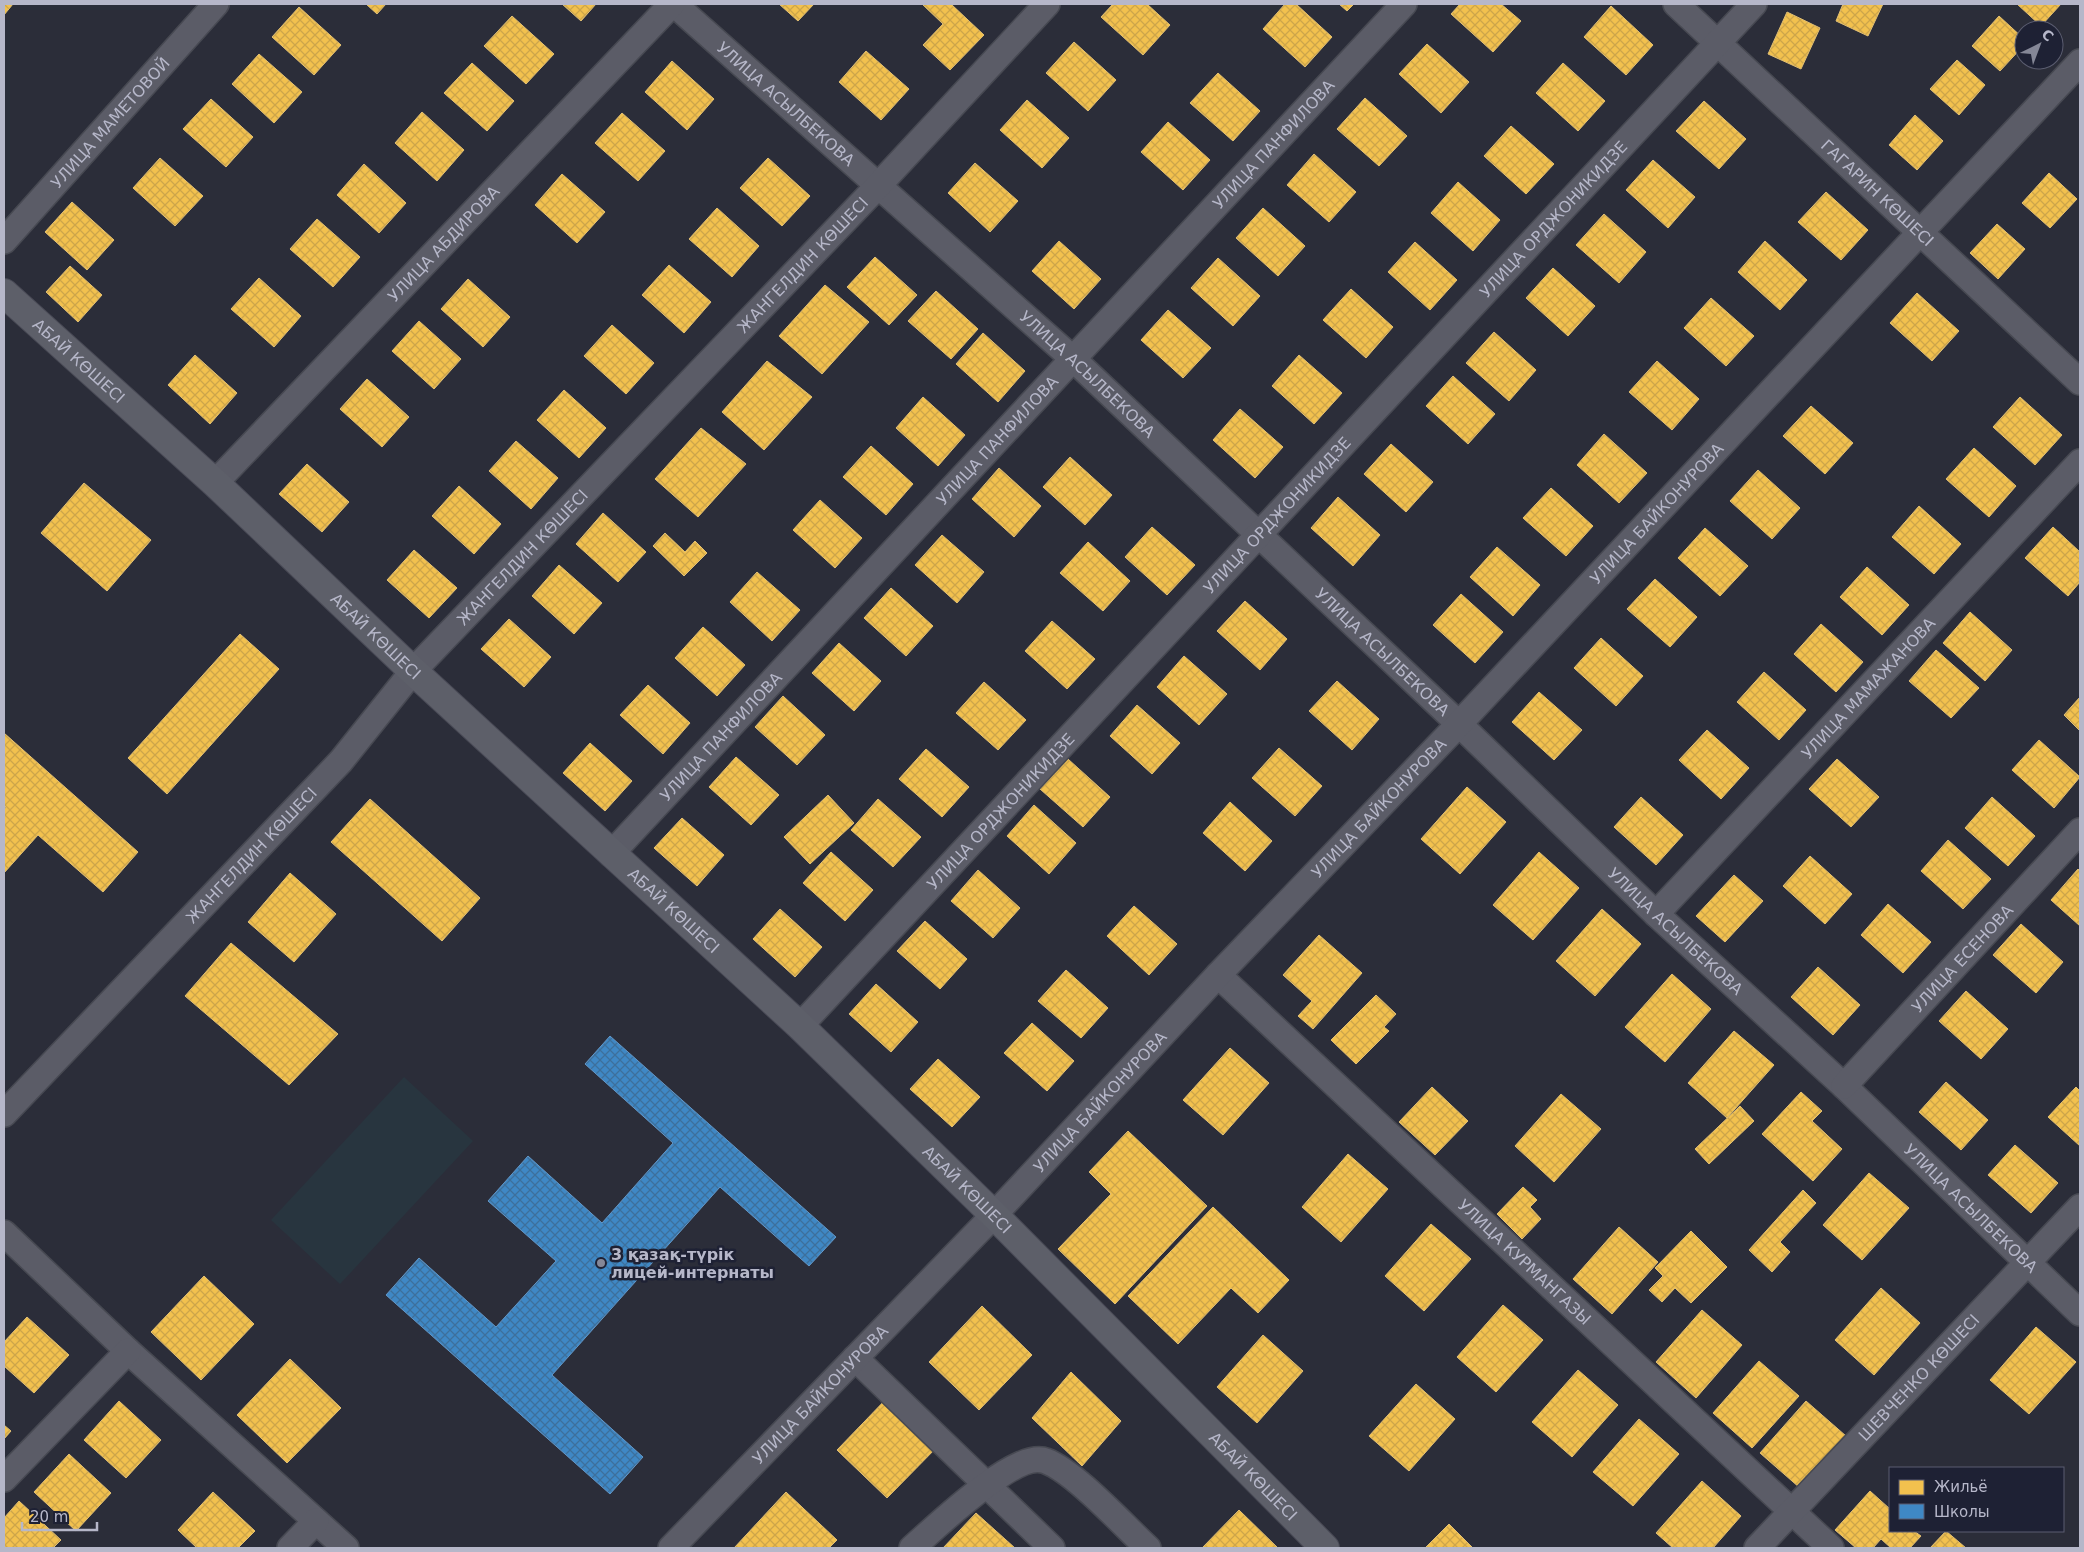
<svg xmlns="http://www.w3.org/2000/svg" width="2084" height="1552" font-family="'DejaVu Sans',sans-serif">
	<defs>
		<pattern id="homes-cross-hatch" width="8" height="8" patternUnits="userSpaceOnUse" patternTransform="scale(1.25)"><rect width="8" height="8" fill="#f2c14e"/><path d="M0 0l8 8M0 8l8-8" fill="none" stroke="#cda54a"/></pattern>
		<pattern id="schools-cross-hatch" width="8" height="8" patternUnits="userSpaceOnUse" patternTransform="scale(1.25)"><rect width="8" height="8" fill="#3f88c5"/><path d="M0 0l8 8M0 8l8-8" fill="none" stroke="#3d709c"/></pattern>
	</defs>
	<rect width="100%" height="100%" fill="#2b2d39"/>
	<polygon fill="#28353f" points="404,1077 473,1141 340,1284 271,1220"/>
	<g fill="url(#homes-cross-hatch)" stroke="#e0be73">
		<polygon points="4,4 13,4 4,15"/>
		<polygon points="366,4 386,4 377,14"/>
		<polygon points="562,4 596,4 581,21"/>
		<polygon points="779,4 814,4 798,21"/>
		<polygon points="922,4 951,4 984,35 950,70 923,45 943,24"/>
		<polygon points="1113,4 1147,4 1170,25 1143,55 1101,17"/>
		<polygon points="1285,4 1296,4 1332,37 1305,67 1263,29"/>
		<polygon points="1339,4 1354,4 1347,11"/>
		<polygon points="1460,4 1501,4 1521,21 1493,52 1451,14"/>
		<polygon points="1843,4 1883,4 1868,36 1836,21"/>
		<polygon points="2017,4 2061,4 2041,26"/>
		<polygon points="1611,6 1653,45 1626,75 1584,37"/>
		<polygon points="299,7 341,45 314,75 272,37"/>
		<polygon points="1787,12 1820,28 1801,69 1768,54"/>
		<polygon points="512,16 554,54 526,84 484,46"/>
		<polygon points="1999,16 2024,39 2024,45 2000,71 1972,46"/>
		<polygon points="1074,42 1116,80 1088,111 1046,73"/>
		<polygon points="1427,44 1469,82 1441,113 1399,74"/>
		<polygon points="866,51 909,89 881,120 839,82"/>
		<polygon points="259,54 302,92 274,123 232,84"/>
		<polygon points="1957,60 1985,85 1959,115 1930,89"/>
		<polygon points="672,61 714,99 687,130 645,92"/>
		<polygon points="472,63 514,101 487,131 444,93"/>
		<polygon points="1563,63 1605,101 1578,131 1536,93"/>
		<polygon points="1218,73 1260,111 1233,141 1190,103"/>
		<polygon points="1365,98 1407,136 1379,166 1337,129"/>
		<polygon points="211,99 253,137 226,167 183,129"/>
		<polygon points="1027,100 1069,138 1042,168 1000,130"/>
		<polygon points="1704,101 1746,139 1719,169 1676,131"/>
		<polygon points="422,112 464,150 437,181 395,143"/>
		<polygon points="622,113 665,151 638,181 595,143"/>
		<polygon points="1915,115 1943,141 1917,170 1889,145"/>
		<polygon points="1168,122 1210,160 1183,190 1141,152"/>
		<polygon points="1511,126 1554,164 1526,194 1484,156"/>
		<polygon points="1314,154 1356,192 1329,222 1287,185"/>
		<polygon points="160,158 203,196 175,226 133,188"/>
		<polygon points="768,158 810,196 782,226 740,188"/>
		<polygon points="1653,160 1695,197 1668,228 1626,190"/>
		<polygon points="975,163 1018,201 990,232 948,193"/>
		<polygon points="364,164 406,203 379,233 337,195"/>
		<polygon points="2049,173 2077,199 2050,228 2022,203"/>
		<polygon points="562,174 605,212 577,243 535,205"/>
		<polygon points="1458,182 1500,220 1473,251 1431,213"/>
		<polygon points="1826,192 1868,230 1841,260 1798,222"/>
		<polygon points="72,202 114,240 87,270 45,232"/>
		<polygon points="717,208 759,246 732,277 689,239"/>
		<polygon points="1263,208 1305,246 1278,276 1236,238"/>
		<polygon points="1604,214 1646,252 1619,283 1576,245"/>
		<polygon points="317,219 360,257 333,287 290,249"/>
		<polygon points="1997,224 2025,249 1998,279 1970,253"/>
		<polygon points="1059,241 1101,279 1074,309 1032,271"/>
		<polygon points="1765,241 1807,280 1780,310 1738,272"/>
		<polygon points="1415,242 1457,280 1430,310 1388,272"/>
		<polygon points="875,257 917,295 889,325 847,287"/>
		<polygon points="1218,258 1260,296 1233,326 1191,288"/>
		<polygon points="669,265 711,302 684,333 642,295"/>
		<polygon points="70,266 102,295 78,322 46,292"/>
		<polygon points="1553,268 1595,306 1568,336 1526,298"/>
		<polygon points="259,278 301,316 274,347 231,309"/>
		<polygon points="468,279 510,317 483,347 441,309"/>
		<polygon points="825,285 869,322 822,374 779,336"/>
		<polygon points="1351,289 1393,327 1366,358 1323,320"/>
		<polygon points="936,291 978,329 951,359 908,321"/>
		<polygon points="1917,293 1959,331 1932,361 1890,323"/>
		<polygon points="1711,298 1754,336 1726,366 1684,328"/>
		<polygon points="1168,310 1211,348 1183,378 1141,340"/>
		<polygon points="419,321 461,359 434,389 392,351"/>
		<polygon points="612,325 654,363 626,394 584,356"/>
		<polygon points="1494,332 1536,370 1509,401 1466,363"/>
		<polygon points="983,333 1025,371 998,402 956,364"/>
		<polygon points="195,355 237,393 210,424 168,385"/>
		<polygon points="1299,355 1342,393 1314,424 1272,386"/>
		<polygon points="767,361 812,397 764,450 722,412"/>
		<polygon points="1657,361 1699,399 1672,430 1629,392"/>
		<polygon points="1453,376 1495,414 1468,444 1426,406"/>
		<polygon points="367,379 409,417 382,447 340,409"/>
		<polygon points="564,390 606,428 579,458 537,420"/>
		<polygon points="923,397 965,435 938,466 896,428"/>
		<polygon points="2020,397 2062,435 2035,465 1993,427"/>
		<polygon points="1811,406 1853,443 1825,474 1783,436"/>
		<polygon points="1240,409 1283,447 1255,478 1213,440"/>
		<polygon points="701,428 746,464 698,517 655,479"/>
		<polygon points="1604,434 1647,473 1619,503 1577,465"/>
		<polygon points="516,441 558,478 531,509 489,471"/>
		<polygon points="1391,444 1433,482 1406,512 1364,474"/>
		<polygon points="871,446 913,484 886,515 843,477"/>
		<polygon points="1974,448 2016,486 1989,517 1946,479"/>
		<polygon points="1070,457 1112,495 1085,525 1043,487"/>
		<polygon points="307,464 349,502 322,532 279,494"/>
		<polygon points="999,468 1041,506 1014,537 972,499"/>
		<polygon points="1758,470 1800,508 1772,539 1730,501"/>
		<polygon points="84,483 151,540 107,591 41,533"/>
		<polygon points="459,486 501,524 474,554 432,516"/>
		<polygon points="1551,488 1593,526 1566,556 1523,518"/>
		<polygon points="1338,497 1380,535 1353,566 1311,528"/>
		<polygon points="820,500 862,538 835,568 793,530"/>
		<polygon points="1919,506 1961,544 1934,574 1892,537"/>
		<polygon points="603,513 646,552 618,582 576,544"/>
		<polygon points="1152,527 1195,565 1167,595 1125,557"/>
		<polygon points="2053,527 2080,552 2080,582 2068,596 2025,558"/>
		<polygon points="1705,528 1748,566 1720,596 1678,558"/>
		<polygon points="665,533 685,552 695,541 707,553 684,576 653,546"/>
		<polygon points="942,535 984,572 957,603 915,565"/>
		<polygon points="1088,542 1130,581 1103,611 1060,573"/>
		<polygon points="1497,547 1540,585 1513,616 1470,577"/>
		<polygon points="414,550 457,588 429,618 387,580"/>
		<polygon points="559,565 602,603 574,634 532,596"/>
		<polygon points="1867,567 1909,605 1882,635 1840,597"/>
		<polygon points="757,572 800,610 772,641 730,602"/>
		<polygon points="1655,579 1697,617 1670,647 1627,609"/>
		<polygon points="891,588 933,626 906,656 864,618"/>
		<polygon points="1461,594 1503,632 1475,663 1433,625"/>
		<polygon points="1245,601 1287,639 1260,670 1217,631"/>
		<polygon points="1970,612 2012,650 1985,681 1943,643"/>
		<polygon points="509,619 551,657 524,687 481,649"/>
		<polygon points="1052,621 1095,659 1067,689 1025,651"/>
		<polygon points="1821,624 1863,662 1836,692 1794,654"/>
		<polygon points="703,627 745,665 717,696 675,658"/>
		<polygon points="240,634 279,669 167,794 128,758"/>
		<polygon points="1601,638 1643,676 1616,706 1574,668"/>
		<polygon points="839,643 881,681 854,711 812,673"/>
		<polygon points="1936,650 1979,688 1951,718 1909,681"/>
		<polygon points="1184,656 1227,694 1199,725 1157,687"/>
		<polygon points="1764,672 1806,710 1779,740 1737,702"/>
		<polygon points="1337,681 1379,719 1352,750 1309,711"/>
		<polygon points="984,682 1026,720 998,750 956,713"/>
		<polygon points="648,685 690,723 663,754 620,715"/>
		<polygon points="1539,692 1582,730 1554,760 1512,722"/>
		<polygon points="783,696 825,735 797,765 755,727"/>
		<polygon points="2080,697 2080,731 2064,715"/>
		<polygon points="1137,705 1180,743 1152,774 1110,736"/>
		<polygon points="1707,730 1749,768 1721,799 1679,760"/>
		<polygon points="4,733 138,852 103,892 38,835 4,873 4,810 6,807 4,805"/>
		<polygon points="2039,740 2080,777 2054,808 2012,770"/>
		<polygon points="590,743 632,781 605,811 563,773"/>
		<polygon points="1279,748 1322,786 1295,816 1252,778"/>
		<polygon points="926,749 969,787 942,817 899,779"/>
		<polygon points="736,757 779,795 751,825 709,787"/>
		<polygon points="1068,759 1110,797 1083,827 1040,789"/>
		<polygon points="1837,759 1879,797 1851,827 1809,789"/>
		<polygon points="1467,787 1506,822 1460,874 1421,839"/>
		<polygon points="828,795 854,823 810,864 784,837"/>
		<polygon points="1641,797 1683,835 1656,865 1614,827"/>
		<polygon points="1992,797 2035,836 2008,866 1965,828"/>
		<polygon points="370,799 480,898 442,941 331,842"/>
		<polygon points="878,799 921,837 893,867 851,830"/>
		<polygon points="1230,802 1272,841 1245,871 1203,833"/>
		<polygon points="1034,805 1076,843 1049,874 1007,836"/>
		<polygon points="682,818 724,855 697,886 654,848"/>
		<polygon points="1948,840 1991,879 1963,909 1921,871"/>
		<polygon points="831,852 873,890 845,921 803,883"/>
		<polygon points="1539,852 1579,888 1533,940 1493,905"/>
		<polygon points="1810,856 1852,894 1825,924 1783,886"/>
		<polygon points="2078,869 2080,871 2080,926 2051,900"/>
		<polygon points="978,870 1020,908 993,938 951,901"/>
		<polygon points="290,873 336,914 294,962 248,922"/>
		<polygon points="1734,875 1763,901 1725,942 1696,916"/>
		<polygon points="1888,904 1931,942 1903,973 1861,935"/>
		<polygon points="1134,906 1177,944 1149,975 1107,936"/>
		<polygon points="780,909 822,947 795,977 753,939"/>
		<polygon points="1602,909 1641,944 1595,996 1556,961"/>
		<polygon points="925,921 967,959 940,989 897,951"/>
		<polygon points="2021,924 2063,962 2036,993 1993,955"/>
		<polygon points="1319,935 1362,973 1313,1029 1298,1016 1312,1001 1283,975"/>
		<polygon points="231,943 338,1034 289,1085 185,996"/>
		<polygon points="1818,967 1860,1005 1833,1035 1791,997"/>
		<polygon points="1066,970 1108,1008 1081,1038 1038,1001"/>
		<polygon points="1672,974 1711,1009 1665,1062 1625,1027"/>
		<polygon points="876,984 918,1022 891,1052 849,1014"/>
		<polygon points="1966,991 2008,1029 1981,1059 1939,1021"/>
		<polygon points="1376,995 1396,1014 1384,1027 1389,1031 1356,1064 1331,1040"/>
		<polygon points="1032,1023 1074,1061 1047,1091 1004,1053"/>
		<polygon points="1734,1031 1774,1065 1727,1118 1688,1083"/>
		<polygon points="1230,1048 1269,1083 1223,1135 1183,1100"/>
		<polygon points="938,1059 980,1097 952,1127 910,1089"/>
		<polygon points="1946,1082 1988,1120 1961,1150 1919,1112"/>
		<polygon points="1432,1087 1468,1121 1435,1155 1399,1122"/>
		<polygon points="2076,1087 2080,1091 2080,1146 2048,1117"/>
		<polygon points="1801,1092 1822,1111 1812,1121 1842,1149 1813,1181 1762,1134"/>
		<polygon points="1561,1094 1601,1129 1554,1182 1515,1146"/>
		<polygon points="1740,1106 1754,1121 1709,1164 1695,1149"/>
		<polygon points="1128,1131 1207,1206 1115,1304 1058,1249 1111,1194 1089,1172"/>
		<polygon points="2015,1145 2058,1183 2031,1213 1988,1175"/>
		<polygon points="1348,1154 1388,1189 1341,1242 1302,1207"/>
		<polygon points="1869,1173 1909,1208 1862,1260 1823,1225"/>
		<polygon points="1523,1187 1537,1200 1530,1207 1541,1219 1522,1239 1497,1214"/>
		<polygon points="1803,1190 1816,1203 1780,1242 1790,1252 1772,1272 1749,1250"/>
		<polygon points="1213,1207 1289,1280 1258,1313 1231,1288 1178,1344 1128,1296"/>
		<polygon points="1431,1224 1471,1259 1424,1311 1385,1276"/>
		<polygon points="1619,1227 1658,1262 1612,1314 1573,1279"/>
		<polygon points="1691,1231 1727,1267 1691,1303 1675,1288 1662,1302 1649,1290 1663,1276 1655,1268"/>
		<polygon points="204,1276 254,1324 201,1380 151,1332"/>
		<polygon points="1881,1288 1920,1323 1874,1375 1835,1340"/>
		<polygon points="1503,1305 1543,1340 1496,1392 1457,1357"/>
		<polygon points="982,1306 1032,1355 979,1410 929,1362"/>
		<polygon points="1702,1310 1742,1345 1696,1398 1656,1362"/>
		<polygon points="27,1317 69,1355 34,1393 4,1366 4,1342"/>
		<polygon points="2036,1327 2076,1362 2029,1414 1990,1380"/>
		<polygon points="1263,1335 1303,1371 1257,1423 1217,1387"/>
		<polygon points="290,1359 341,1408 287,1463 237,1415"/>
		<polygon points="1759,1361 1799,1396 1752,1448 1713,1413"/>
		<polygon points="1578,1370 1618,1405 1572,1457 1532,1422"/>
		<polygon points="1071,1372 1121,1421 1082,1466 1032,1418"/>
		<polygon points="1416,1384 1455,1419 1409,1471 1369,1436"/>
		<polygon points="890,1395 941,1443 887,1498 837,1450"/>
		<polygon points="119,1401 161,1440 126,1478 84,1440"/>
		<polygon points="1806,1401 1846,1436 1800,1488 1760,1453"/>
		<polygon points="1639,1419 1679,1454 1633,1506 1593,1472"/>
		<polygon points="4,1425 11,1431 4,1439"/>
		<polygon points="69,1454 111,1493 76,1531 34,1492"/>
		<polygon points="1702,1481 1741,1516 1713,1548 1673,1548 1656,1533"/>
		<polygon points="1870,1491 1890,1509 1890,1531 1914,1531 1921,1536 1910,1548 1891,1548 1881,1539 1873,1548 1856,1548 1835,1530"/>
		<polygon points="213,1492 255,1531 238,1548 197,1548 178,1530"/>
		<polygon points="786,1492 837,1540 829,1548 734,1548"/>
		<polygon points="19,1501 61,1540 53,1548 4,1548 4,1518"/>
		<polygon points="1239,1510 1278,1548 1202,1548"/>
		<polygon points="976,1513 1015,1548 943,1548"/>
		<polygon points="1449,1524 1473,1548 1425,1548"/>
		<polygon points="1946,1531 1966,1548 1930,1548"/>
	</g>
	<polygon fill="url(#schools-cross-hatch)" stroke="#6396c6" points="610,1036 836,1237 809,1266 720,1187 552,1375 643,1457 610,1494 386,1295 419,1258 496,1327 556,1261 488,1201 528,1156 602,1223 673,1143 585,1064"/>
	<g fill="none" stroke-linecap="round" stroke-linejoin="round">
		<defs>
			<g id="minor">
				<path id="s1" d="M674,4l398,354 387,366 197,190 188,172 236,227"/>
				<path id="s2" d="M1676,4l404,378"/>
				<path id="s3" d="M4,241l212,-237"/>
				<path id="s4" d="M215,483l457,-479"/>
				<path id="s5" d="M611,854l793,-850"/>
				<path id="s6" d="M1656,914l424,-452"/>
				<path id="s7" d="M1218,975l613,573"/>
				<path id="s8" d="M800,1026l954,-1022"/>
				<path id="s9" d="M1844,1086l236,-255"/>
				<path id="s10" d="M4,1114l337,-353 72,-90 464,-484 170,-183"/>
				<polyline points="4,1233 128,1351 346,1548"/>
				<polyline points="855,1358 1052,1548"/>
				<polyline points="4,1479 128,1351"/>
				<polyline points="290,1548 316,1521"/>
				<path id="s11" d="M671,1548l323,-333 224,-240 241,-251 621,-662"/>
				<path d="M912,1548c23,-20 104,-99 134,-87 29,11 77,64 102,87"/>
				<path id="s12" d="M1757,1548l323,-341"/>
			</g>
			<g id="major">
				<path id="s13" d="M4,293l211,190 198,188 387,355 194,189 331,333"/>
			</g>
		</defs>
		<use href="#minor" stroke="#474952" stroke-width="28"/>
		<use href="#major" stroke="#494a56" stroke-width="30"/>
		<use href="#minor" stroke="#5b5c67" stroke-width="25"/>
		<use href="#major" stroke="#5d5f69" stroke-width="28"/>
	</g>
	<circle fill="#858797" stroke="#1e2134" stroke-width="2" cx="601" cy="1263" r="5"/>
	<g text-anchor="middle" stroke-width="5" stroke-linejoin="round" paint-order="stroke">
		<g font-size="16" fill="#b6b7c9" stroke="#1e2134">
			<text dy="6" stroke="none"><textPath href="#s1" startOffset="150">УЛИЦА АСЫЛБЕКОВА</textPath></text>
			<text dy="6" stroke="none"><textPath href="#s3" startOffset="159">УЛИЦА МАМЕТОВОЙ</textPath></text>
			<text dy="6" stroke="none"><textPath href="#s5" startOffset="971">УЛИЦА ПАНФИЛОВА</textPath></text>
			<text dy="6" stroke="none"><textPath href="#s2" startOffset="276">ГАГАРИН КӨШЕСІ</textPath></text>
			<text dy="6" stroke="none"><textPath href="#s8" startOffset="1104">УЛИЦА ОРДЖОНИКИДЗЕ</textPath></text>
			<text dy="6" stroke="none"><textPath href="#s4" startOffset="331">УЛИЦА АБДИРОВА</textPath></text>
			<text dy="6" stroke="none"><textPath href="#s10" startOffset="1166">ЖАНГЕЛДИН КӨШЕСІ</textPath></text>
			<text dy="6" stroke="none"><textPath href="#s13" startOffset="101">АБАЙ КӨШЕСІ</textPath></text>
			<text dy="6" stroke="none"><textPath href="#s1" startOffset="555">УЛИЦА АСЫЛБЕКОВА</textPath></text>
			<text dy="6" stroke="none"><textPath href="#s5" startOffset="566">УЛИЦА ПАНФИЛОВА</textPath></text>
			<text dy="6" stroke="none"><textPath href="#s11" startOffset="1429">УЛИЦА БАЙКОНУРОВА</textPath></text>
			<text dy="6" stroke="none"><textPath href="#s8" startOffset="699">УЛИЦА ОРДЖОНИКИДЗЕ</textPath></text>
			<text dy="6" stroke="none"><textPath href="#s10" startOffset="761">ЖАНГЕЛДИН КӨШЕСІ</textPath></text>
			<text dy="6" stroke="none"><textPath href="#s13" startOffset="506">АБАЙ КӨШЕСІ</textPath></text>
			<text dy="6" stroke="none"><textPath href="#s1" startOffset="960">УЛИЦА АСЫЛБЕКОВА</textPath></text>
			<text dy="6" stroke="none"><textPath href="#s6" startOffset="310">УЛИЦА МАМАЖАНОВА</textPath></text>
			<text dy="6" stroke="none"><textPath href="#s5" startOffset="161">УЛИЦА ПАНФИЛОВА</textPath></text>
			<text dy="6" stroke="none"><textPath href="#s11" startOffset="1024">УЛИЦА БАЙКОНУРОВА</textPath></text>
			<text dy="6" stroke="none"><textPath href="#s8" startOffset="294">УЛИЦА ОРДЖОНИКИДЗЕ</textPath></text>
			<text dy="6" stroke="none"><textPath href="#s10" startOffset="358">ЖАНГЕЛДИН КӨШЕСІ</textPath></text>
			<text dy="6" stroke="none"><textPath href="#s13" startOffset="911">АБАЙ КӨШЕСІ</textPath></text>
			<text dy="6" stroke="none"><textPath href="#s1" startOffset="1365">УЛИЦА АСЫЛБЕКОВА</textPath></text>
			<text dy="6" stroke="none"><textPath href="#s9" startOffset="174">УЛИЦА ЕСЕНОВА</textPath></text>
			<text dy="6" stroke="none"><textPath href="#s11" startOffset="619">УЛИЦА БАЙКОНУРОВА</textPath></text>
			<text dy="6" stroke="none"><textPath href="#s13" startOffset="1316">АБАЙ КӨШЕСІ</textPath></text>
			<text dy="6" stroke="none"><textPath href="#s1" startOffset="1770">УЛИЦА АСЫЛБЕКОВА</textPath></text>
			<text dy="6" stroke="none"><textPath href="#s7" startOffset="420">УЛИЦА КУРМАНГАЗЫ</textPath></text>
			<text dy="6" stroke="none"><textPath href="#s12" startOffset="235">ШЕВЧЕНКО КӨШЕСІ</textPath></text>
			<text dy="6" stroke="none"><textPath href="#s11" startOffset="214">УЛИЦА БАЙКОНУРОВА</textPath></text>
			<text dy="6" stroke="none"><textPath href="#s13" startOffset="1721">АБАЙ КӨШЕСІ</textPath></text>
		</g>
		<g font-size="16" font-weight="bold" fill="#b6b7c9" stroke="#1e2134" text-anchor="start">
			<text x="611" y="1260">3 қазақ-түрік<tspan x="611" dy="18">лицей-интернаты</tspan></text>
		</g>
	</g>
	<rect width="2084" height="1552" fill="none" stroke="#b6b7c9" stroke-width="10"/>
	<rect x="1889" y="1467" width="175" height="65" fill="#1e2134" stroke="#5b5d70"/>
	<rect x="1899" y="1480" width="25" height="15" fill="#f2c14e" stroke="#5b5d70"/>
	<text x="1934" y="1492" font-size="15" fill="#b6b7c9">Жильё</text>
	<rect x="1899" y="1504" width="25" height="15" fill="#3f88c5" stroke="#5b5d70"/>
	<text x="1934" y="1517" font-size="15" fill="#b6b7c9">Школы</text>
	<g transform="translate(2039 45) rotate(42)"><circle r="24" fill="#1e2134" stroke="#5b5d70"/>
	<path d="M0-4L9 19L0 12L-9 19Z" fill="#858797"/>
	<text y="-8" font-size="14" font-weight="bold" text-anchor="middle" fill="#b6b7c9">С</text>
	</g>
	<path d="M22 1522v8h75v-8" fill="none" stroke="#b6b7c9" stroke-width="2.5"/>
	<text x="30" y="1522" font-size="15" fill="#b6b7c9" stroke="#1e2134" stroke-width="4" paint-order="stroke">20 m</text>
</svg>
